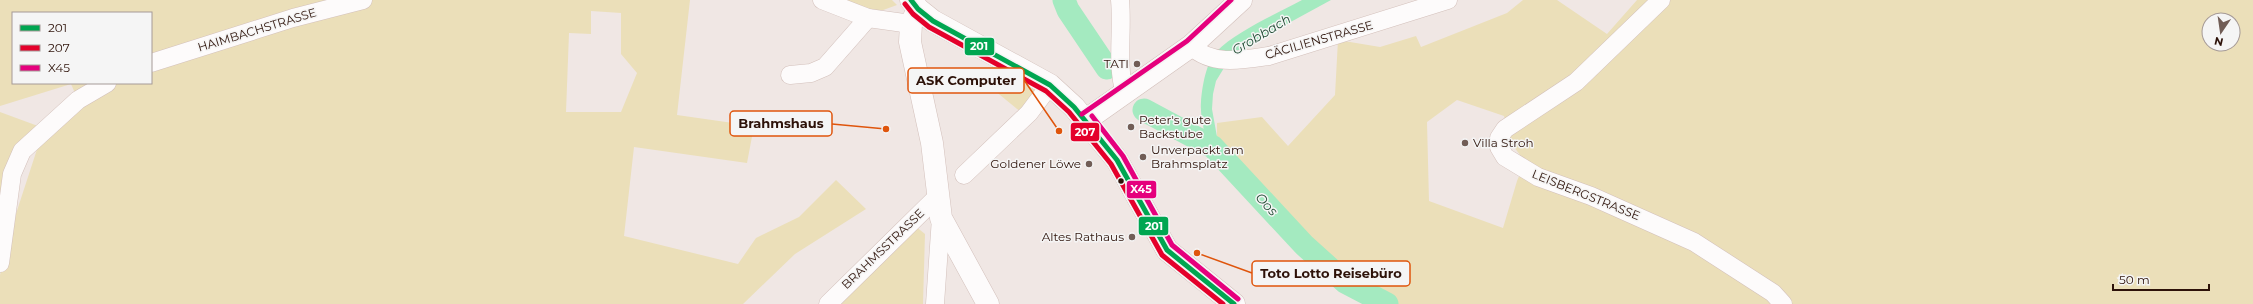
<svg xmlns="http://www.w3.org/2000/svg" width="2253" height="304" font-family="Montserrat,sans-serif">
	<rect width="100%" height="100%" fill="#f0e7e4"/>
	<g fill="#ebdfb9" fill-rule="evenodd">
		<path d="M0,0h690l-13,115 77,11 -7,37 -113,-16 -10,89 114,28 18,-26 43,-21 37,-37 30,29 -71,45 -52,50h-743v-29l11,-46 32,-98 35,-31 -7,-16 -71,22zM591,11l30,2v41l16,19 -16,39h-55l3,-79 22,1zM13,13h138v70h-138z"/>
		<polygon points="827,0 892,0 897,5 875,13"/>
		<path d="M1523,0h34l50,34 30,-34h616v304h-879l-34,-18 -69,-66 -54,-76v-21l45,-6 26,29 47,-51 3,-55 42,7 36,-11 5,11 86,-34zM2209,20h24v24h-24zM1457,100l47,16 5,24 16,22 -8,19 -14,47 -74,-27 -2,-79z"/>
		<polygon points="1004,68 1041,91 1022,113 994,90"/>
		<polygon points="0,112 38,126 14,153 0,246"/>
		<polygon points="915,226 925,234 923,304 828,304"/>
	</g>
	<path fill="#a4eac0" d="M1302,0h29l-92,50 -12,13 -11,18 -3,13 -1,15 5,28 -12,-1c-2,-11 -5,-23 -4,-34 1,-15 5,-40 16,-51 18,-19 61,-38 85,-51z"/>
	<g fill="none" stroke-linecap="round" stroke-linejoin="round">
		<g stroke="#a4eac0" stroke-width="23">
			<polyline points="1064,0 1068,10 1107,68"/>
			<polyline points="1144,110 1213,147 1304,245 1345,282 1387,304"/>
		</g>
		<defs>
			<g id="minor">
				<polyline points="822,0 868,18 911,24"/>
				<path d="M1120,0c3,31 -4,64 5,94"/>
				<polyline points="1661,0 1576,82 1505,129 1499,138 1499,147 1505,157 1538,177 1591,196 1694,242 1773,293 1783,304"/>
				<path d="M1191,46c21,20 51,14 78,10l179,-56"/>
				<polyline points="151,63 293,18 363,0"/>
				<polyline points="790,75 811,73 825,67 868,18"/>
				<polyline points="964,175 1029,113 1050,85"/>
				<polyline points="0,263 12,174 22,151 78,100 107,83"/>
				<polyline points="828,304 939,195"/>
				<polyline points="935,304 941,218"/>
			</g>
			<g id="major">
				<polyline points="911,0 918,9 933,21 1050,85 1074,107 1117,160 1167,250 1234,304"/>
				<polyline points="918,9 911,24 910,42 932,143 941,218 988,304"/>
				<polyline points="1086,120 1191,46 1241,0"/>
			</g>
		</defs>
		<use href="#minor" stroke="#d3c0bb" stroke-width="19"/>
		<use href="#major" stroke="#d3c0bb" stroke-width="23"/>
		<use href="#minor" stroke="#fdfbfb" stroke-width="18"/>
		<use href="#major" stroke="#fdfbfb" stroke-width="22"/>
		<defs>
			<polyline id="bus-1" points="911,0 918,9 933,21 1050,85 1074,107 1117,160 1167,250 1234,304"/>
			<polyline id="bus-2" points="905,4 913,14 929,27 1046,91 1069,112 1111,164 1162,255 1223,304"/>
			<g id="bus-3">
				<polyline points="1082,114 1187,41 1231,0"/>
				<polyline points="1092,116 1123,156 1172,245 1238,299"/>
			</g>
		</defs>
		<use href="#bus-1" stroke="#f5f5f5" stroke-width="8"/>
		<use href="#bus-2" stroke="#f5f5f5" stroke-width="8"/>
		<use href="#bus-3" stroke="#f5f5f5" stroke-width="8"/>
		<use href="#bus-1" stroke="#00a651" stroke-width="5"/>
		<use href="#bus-2" stroke="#e4002b" stroke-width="5"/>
		<use href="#bus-3" stroke="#e5007d" stroke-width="5"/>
	</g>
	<g fill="#715d56" stroke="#f5f5f5" stroke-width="1.5">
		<circle cx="1137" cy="64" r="4"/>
		<circle cx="1131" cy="127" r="4"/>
		<circle cx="1465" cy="143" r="4"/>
		<circle cx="1143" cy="157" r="4"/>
		<circle cx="1089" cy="164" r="4"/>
		<circle cx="1132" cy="237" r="4"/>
	</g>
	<circle fill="#2d1209" stroke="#f5f5f5" stroke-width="1.5" cx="1121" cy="181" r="3.5"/>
	<g text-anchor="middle" stroke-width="3" stroke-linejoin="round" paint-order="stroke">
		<g font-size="12" fill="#2d1209" stroke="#f5f5f5">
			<text transform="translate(257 30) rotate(-17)" y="4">HAIMBACHSTRASSE</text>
			<text transform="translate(1319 40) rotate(-16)" y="4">CÄCILIENSTRASSE</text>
			<text transform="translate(1586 195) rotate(22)" y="4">LEISBERGSTRASSE</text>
			<text transform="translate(883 249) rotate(-44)" y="4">BRAHMSSTRASSE</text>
		</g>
		<g font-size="12" fill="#2d1209" stroke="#f5f5f5" text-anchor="end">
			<text x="1129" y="68">TATI</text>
			<text x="1139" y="124" text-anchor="start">Peter's gute<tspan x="1139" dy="14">Backstube</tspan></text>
			<text x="1473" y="147" text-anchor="start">Villa Stroh</text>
			<text x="1151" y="154" text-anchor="start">Unverpackt am<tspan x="1151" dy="14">Brahmsplatz</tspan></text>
			<text x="1081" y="168">Goldener Löwe</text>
			<text x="1124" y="241">Altes Rathaus</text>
		</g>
		<g font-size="13" font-style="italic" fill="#244f37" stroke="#f5f5f5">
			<text transform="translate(1261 34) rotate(-31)" y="5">Grobbach</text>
			<text transform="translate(1267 204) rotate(47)" y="5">Oos</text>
		</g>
	</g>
	<path fill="none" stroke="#df550c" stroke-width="1.5" d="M1059 131L1024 80M886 129L832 124M1197 253L1252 273"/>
	<g fill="#df550c" stroke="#f5f5f5" stroke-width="1.5">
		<circle cx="1059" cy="131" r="4"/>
		<circle cx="886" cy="129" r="4"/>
		<circle cx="1197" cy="253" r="4"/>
	</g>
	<g fill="#f5f5f5" stroke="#df550c" stroke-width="1.5">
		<rect x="908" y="68" width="116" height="25" rx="4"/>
		<rect x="730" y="111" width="102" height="25" rx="4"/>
		<rect x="1252" y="261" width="158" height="25" rx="4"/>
	</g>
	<g font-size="13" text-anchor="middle" font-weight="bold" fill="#2d1209">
		<text x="966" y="85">ASK Computer</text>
		<text x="781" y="128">Brahmshaus</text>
		<text x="1331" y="278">Toto Lotto Reisebüro</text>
	</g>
	<g stroke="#f5f5f5" stroke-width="1.5">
		<rect x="964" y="37" width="31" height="19" rx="4" fill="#00a651"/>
		<rect x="1070" y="122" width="30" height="20" rx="4" fill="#e4002b"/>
		<rect x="1126" y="180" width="31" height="19" rx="4" fill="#e5007d"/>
		<rect x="1138" y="216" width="31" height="20" rx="4" fill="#00a651"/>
	</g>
	<g font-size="11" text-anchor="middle" font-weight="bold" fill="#fff">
		<text x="979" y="50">201</text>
		<text x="1085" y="136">207</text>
		<text x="1141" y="193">X45</text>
		<text x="1154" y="230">201</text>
	</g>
	<rect x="12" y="12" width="140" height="72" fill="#f5f5f5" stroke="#a59a97"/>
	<rect x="20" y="25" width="20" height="6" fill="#00a651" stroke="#a59a97"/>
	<text x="48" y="32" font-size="12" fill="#2d1209">201</text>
	<rect x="20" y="45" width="20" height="6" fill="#e4002b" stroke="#a59a97"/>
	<text x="48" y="52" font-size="12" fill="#2d1209">207</text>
	<rect x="20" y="65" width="20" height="6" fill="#e5007d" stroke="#a59a97"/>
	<text x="48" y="72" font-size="12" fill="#2d1209">X45</text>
	<g transform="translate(2221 32) rotate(193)"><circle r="19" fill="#f5f5f5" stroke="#a59a97"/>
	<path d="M0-3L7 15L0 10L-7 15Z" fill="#715d56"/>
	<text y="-6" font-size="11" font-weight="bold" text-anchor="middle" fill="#2d1209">N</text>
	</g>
	<path d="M2113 284v6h96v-6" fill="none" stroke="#2d1209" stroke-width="2"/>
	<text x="2119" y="284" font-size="12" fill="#2d1209" stroke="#f5f5f5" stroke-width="3" paint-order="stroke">50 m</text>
</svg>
